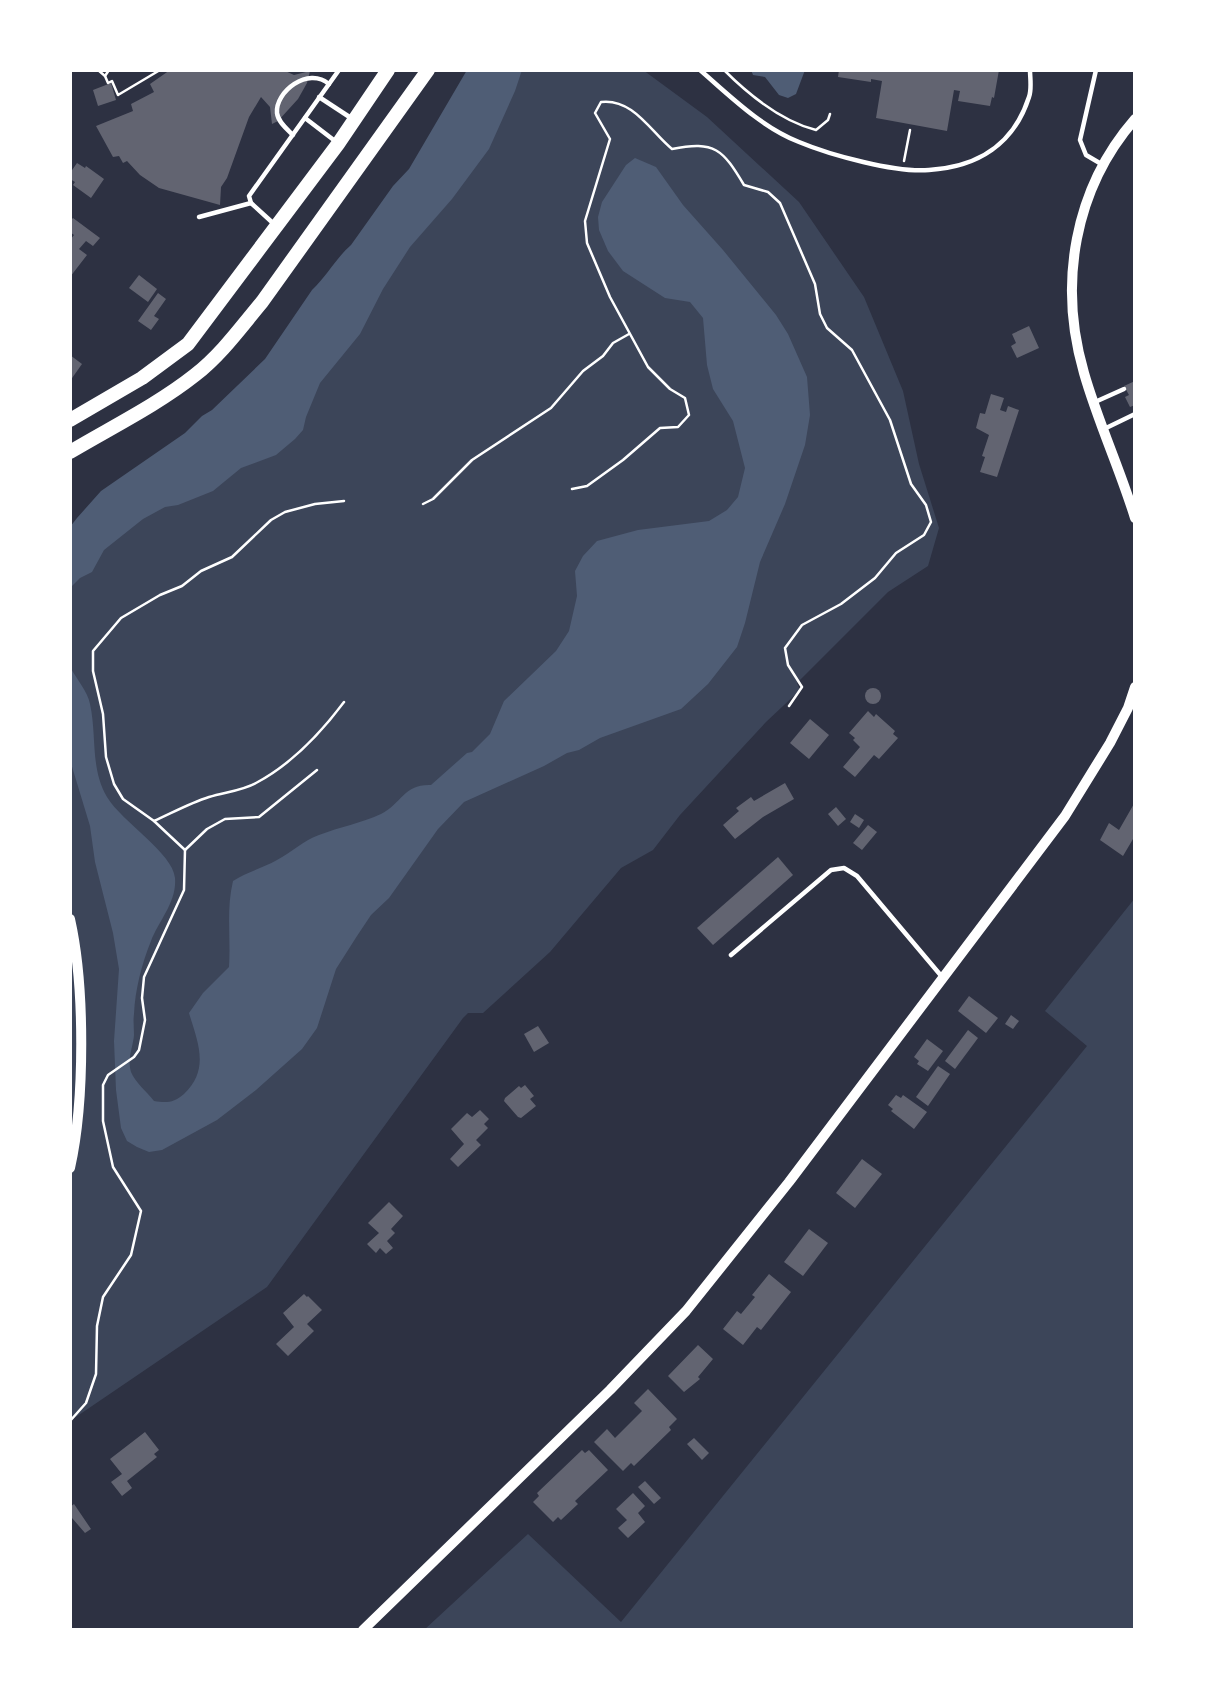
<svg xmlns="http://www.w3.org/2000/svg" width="1205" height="1700" font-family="'Titillium Web',sans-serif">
	<rect width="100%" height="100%" fill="#2d3142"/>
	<g fill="#3c4559">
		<polygon points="488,70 643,70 707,117 799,202 864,297 903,391 919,464 939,528 928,566 888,592 797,683 800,690 766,722 680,815 653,850 621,868 550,952 483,1013 468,1013 463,1018 267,1287 70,1421 70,545 221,446"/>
		<polygon points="1135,898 1135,1630 424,1630 528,1534 621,1622 1087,1046 1045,1011"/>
	</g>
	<g fill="#4f5d75">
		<path d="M467,70h55l-7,21 -26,58 -37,50 -42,48 -27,42 -23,45 -40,49 -14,34 -3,13 -8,9 -19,16 -35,13 -28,23 -35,14 -13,2 -22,12 -39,31 -12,22 -12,6 -10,10v-61l7,-9 24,-27 84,-58 17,-17 10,-6 53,-51 47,-69c15,-14 24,-32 39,-45l42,-59 16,-17z"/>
		<polygon points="751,70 805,70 796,94 788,98 779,95 765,77 753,75"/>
		<path d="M635,158l21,9 27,38 40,45 53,65 12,19 19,43 3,38 -5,30 -20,59 -25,58 -15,61 -8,24 -29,37 -27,25 -81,29 -21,12 -12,3 -23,13 -80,36 -26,27 -49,69 -18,17 -14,21 -21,33 -19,59 -15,21 -46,41 -39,30 -55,30 -13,2 -12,-5 -10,-6 -6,-13 -5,-38 -2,-49 5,-72 -6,-36 -18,-71 -5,-36 -20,-66v-93c6,11 18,25 20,37 7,32 0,64 17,93 15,25 66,56 68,81 2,24 -16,42 -24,63 -9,22 -16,49 -17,73 -1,7 0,14 0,21 -1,12 -7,24 -3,37 4,10 16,20 23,29 12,2 20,2 30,-7 26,-25 14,-51 5,-81l14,-20 26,-26c2,-28 -3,-57 4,-86 14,-9 30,-13 44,-21 14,-7 27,-20 42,-25 21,-8 42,-12 62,-21 21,-11 23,-30 50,-29l36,-32 5,-1 18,-18 14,-33 52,-50 13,-20 8,-35 -2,-25 8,-15 14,-15 41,-11 71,-9 18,-11 11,-13 7,-29 -12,-47 -20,-32 -6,-24 -4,-47 -13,-16 -25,-4 -42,-27 -15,-20 -9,-21 -1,-13 4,-15 24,-37z"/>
	</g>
	<g fill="#626471">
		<polygon points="170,70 283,70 294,75 310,71 307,83 298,99 278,121 272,124 270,107 261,97 249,117 227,178 221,187 220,205 159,188 140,175 127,161 123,163 119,156 113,157 96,126 133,111 131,104 154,92 150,84"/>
		<polygon points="839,70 999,70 994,98 992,97 990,106 958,101 960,91 954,90 947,131 876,118 882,81 871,79 871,82 838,77"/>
		<polygon points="111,83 116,100 98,106 93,90"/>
		<polygon points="77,163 85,168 86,166 104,179 91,198 73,185 75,182 70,179 70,173"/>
		<polygon points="73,218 100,238 93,246 86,241 79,249 87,255 70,277 70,240 74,235 70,232 70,221"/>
		<polygon points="139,275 157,289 148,302 129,288"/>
		<polygon points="158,293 166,299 154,316 159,319 151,330 138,321"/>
		<polygon points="1029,326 1039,348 1017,358 1011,346 1016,343 1012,334"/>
		<polygon points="70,355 82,364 70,381"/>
		<polygon points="1135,381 1135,405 1130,407 1125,397 1129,395 1124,386"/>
		<polygon points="991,394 1004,398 1000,410 1006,412 1008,406 1019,410 997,477 980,472 985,457 982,456 989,435 976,428 980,413 985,414"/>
		<circle cx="873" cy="696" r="8"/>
		<polygon points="868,711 874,717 876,714 895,731 893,734 898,738 879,759 874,755 855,777 843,767 860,747 853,740 855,738 849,733"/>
		<polygon points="810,719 829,735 809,759 790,743"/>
		<polygon points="785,783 794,799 763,817 735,839 723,825 739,811 736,808 751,797 754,801"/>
		<polygon points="1135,802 1135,840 1133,839 1123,856 1100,840 1109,823 1119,830"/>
		<polygon points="836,807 846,819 838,826 828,814"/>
		<polygon points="855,814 864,820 859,828 850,822"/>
		<polygon points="868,825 877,832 862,850 853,843"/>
		<polygon points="778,857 793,875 713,945 697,928"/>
		<polygon points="969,996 998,1018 986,1033 958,1011"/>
		<polygon points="1011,1015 1019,1021 1013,1029 1005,1024"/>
		<polygon points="538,1026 549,1043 534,1052 524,1034"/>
		<polygon points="968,1030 978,1038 955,1069 945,1061"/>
		<polygon points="927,1039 943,1051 928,1071 917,1064 919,1061 914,1057"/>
		<polygon points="938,1066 950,1074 928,1106 916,1097"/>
		<polygon points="525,1085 534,1096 530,1099 536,1106 521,1118 518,1117 504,1101 505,1098 519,1086 521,1088"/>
		<polygon points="896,1095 901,1098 903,1095 927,1112 914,1129 891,1111 893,1109 888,1105"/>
		<polygon points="480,1110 489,1119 484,1124 488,1128 476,1140 481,1145 458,1167 450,1159 464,1144 451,1129 467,1113 472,1117"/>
		<polygon points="862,1159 882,1174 855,1208 836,1193"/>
		<polygon points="389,1202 403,1216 391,1229 395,1233 387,1241 393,1248 386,1254 380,1248 376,1253 367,1244 379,1233 368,1223"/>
		<polygon points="809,1229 828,1243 803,1276 784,1262"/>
		<polygon points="769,1274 791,1292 761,1330 757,1327 743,1345 723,1329 737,1311 741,1314 755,1297 752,1295"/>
		<polygon points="304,1294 307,1297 308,1296 322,1310 307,1324 314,1331 288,1356 276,1344 294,1327 283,1313"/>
		<polygon points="698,1345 713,1359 698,1377 700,1379 684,1392 668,1376"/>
		<polygon points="648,1389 677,1419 669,1427 671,1430 634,1466 631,1463 623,1471 594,1442 607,1429 615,1438 642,1411 634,1403"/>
		<polygon points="145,1432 159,1450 154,1454 157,1457 127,1481 132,1488 122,1496 111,1482 122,1474 110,1459"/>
		<polygon points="694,1438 709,1453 702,1460 687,1444"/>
		<polygon points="582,1450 585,1453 589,1450 608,1470 575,1501 578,1504 561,1520 558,1517 553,1522 533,1502 539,1496 537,1493"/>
		<polygon points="645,1481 661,1498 654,1504 638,1487"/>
		<polygon points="633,1493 645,1506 638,1513 645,1522 628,1538 618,1528 627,1520 616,1509"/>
		<polygon points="74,1504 91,1529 85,1533 72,1518 70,1520 70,1507"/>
	</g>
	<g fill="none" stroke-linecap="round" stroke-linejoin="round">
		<g stroke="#fff" stroke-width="2.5">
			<polyline points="98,70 105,76 108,83 112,81 118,95 160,70"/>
			<path d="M724,70c25,25 57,51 92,60l12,-10 2,-6"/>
			<polyline points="105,76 109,70"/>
			<polyline points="904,161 910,130"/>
			<path d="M572,489l15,-3 36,-26 37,-32 18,-1 11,-12 -4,-17 -15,-9 -22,-22 -38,-70 -23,-54 -2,-22 25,-82 -15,-26 6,-11c32,-4 50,30 71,47 43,-9 51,1 72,36l24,7 12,11 35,81 5,30 7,14 25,22 38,70 21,64 15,21 5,17 -7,13 -28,18 -21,25 -34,26 -39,21 -17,23 3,17 14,22 -13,19"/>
			<polyline points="423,504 433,499 472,460 551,408 583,371 603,356 613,343 629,334"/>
			<path d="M154,821c18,-8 36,-18 55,-24 16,-5 32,-6 47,-14 36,-19 64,-49 88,-81"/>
			<polyline points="185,850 207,829 225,819 259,817 317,770"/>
			<polyline points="70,1421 86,1403 96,1374 97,1326 103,1297 131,1255 141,1211 113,1167 103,1121 103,1085 108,1075 134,1057 139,1050 145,1020 142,998 144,977 184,890 185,850 154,821 123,799 114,784 106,757 103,714 93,671 93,651 121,618 160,595 182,586 201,571 232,557 271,520 285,512 315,504 344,501"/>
		</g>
		<g stroke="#fff" stroke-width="4.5">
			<path d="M700,70c30,26 61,57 99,72 31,13 97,31 130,28 49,-3 85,-26 100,-73 3,-8 1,-19 1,-27"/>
			<polyline points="1096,70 1080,140 1086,155 1103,165"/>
			<polyline points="319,97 351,118"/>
			<polyline points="305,118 335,141"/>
			<path d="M293,135c-6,-6 -15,-13 -16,-22 -2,-21 31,-47 52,-29"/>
			<polyline points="199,217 251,203"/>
			<polyline points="274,224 251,203 249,196 339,70"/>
			<polyline points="1095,402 1124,389"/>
			<polyline points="1104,429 1135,414"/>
			<polyline points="731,955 831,870 844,868 857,876 943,978"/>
		</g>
		<g stroke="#fff" stroke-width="10">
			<path d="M1135,119c-61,70 -77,165 -51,254 14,49 36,96 51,145"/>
			<path d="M70,919c15,67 15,182 0,249"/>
			<polyline points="363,1630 610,1390 686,1311 789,1182 1065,816 1110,743 1128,708 1135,687"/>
		</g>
		<g stroke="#fff" stroke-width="14">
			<polyline points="70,420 142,378 188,344 338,144 388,70"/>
			<path d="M70,452c42,-25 87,-47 125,-77 26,-20 46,-48 67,-73l166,-232"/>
		</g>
	</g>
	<rect width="1205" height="1700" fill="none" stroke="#ffffff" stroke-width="144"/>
</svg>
